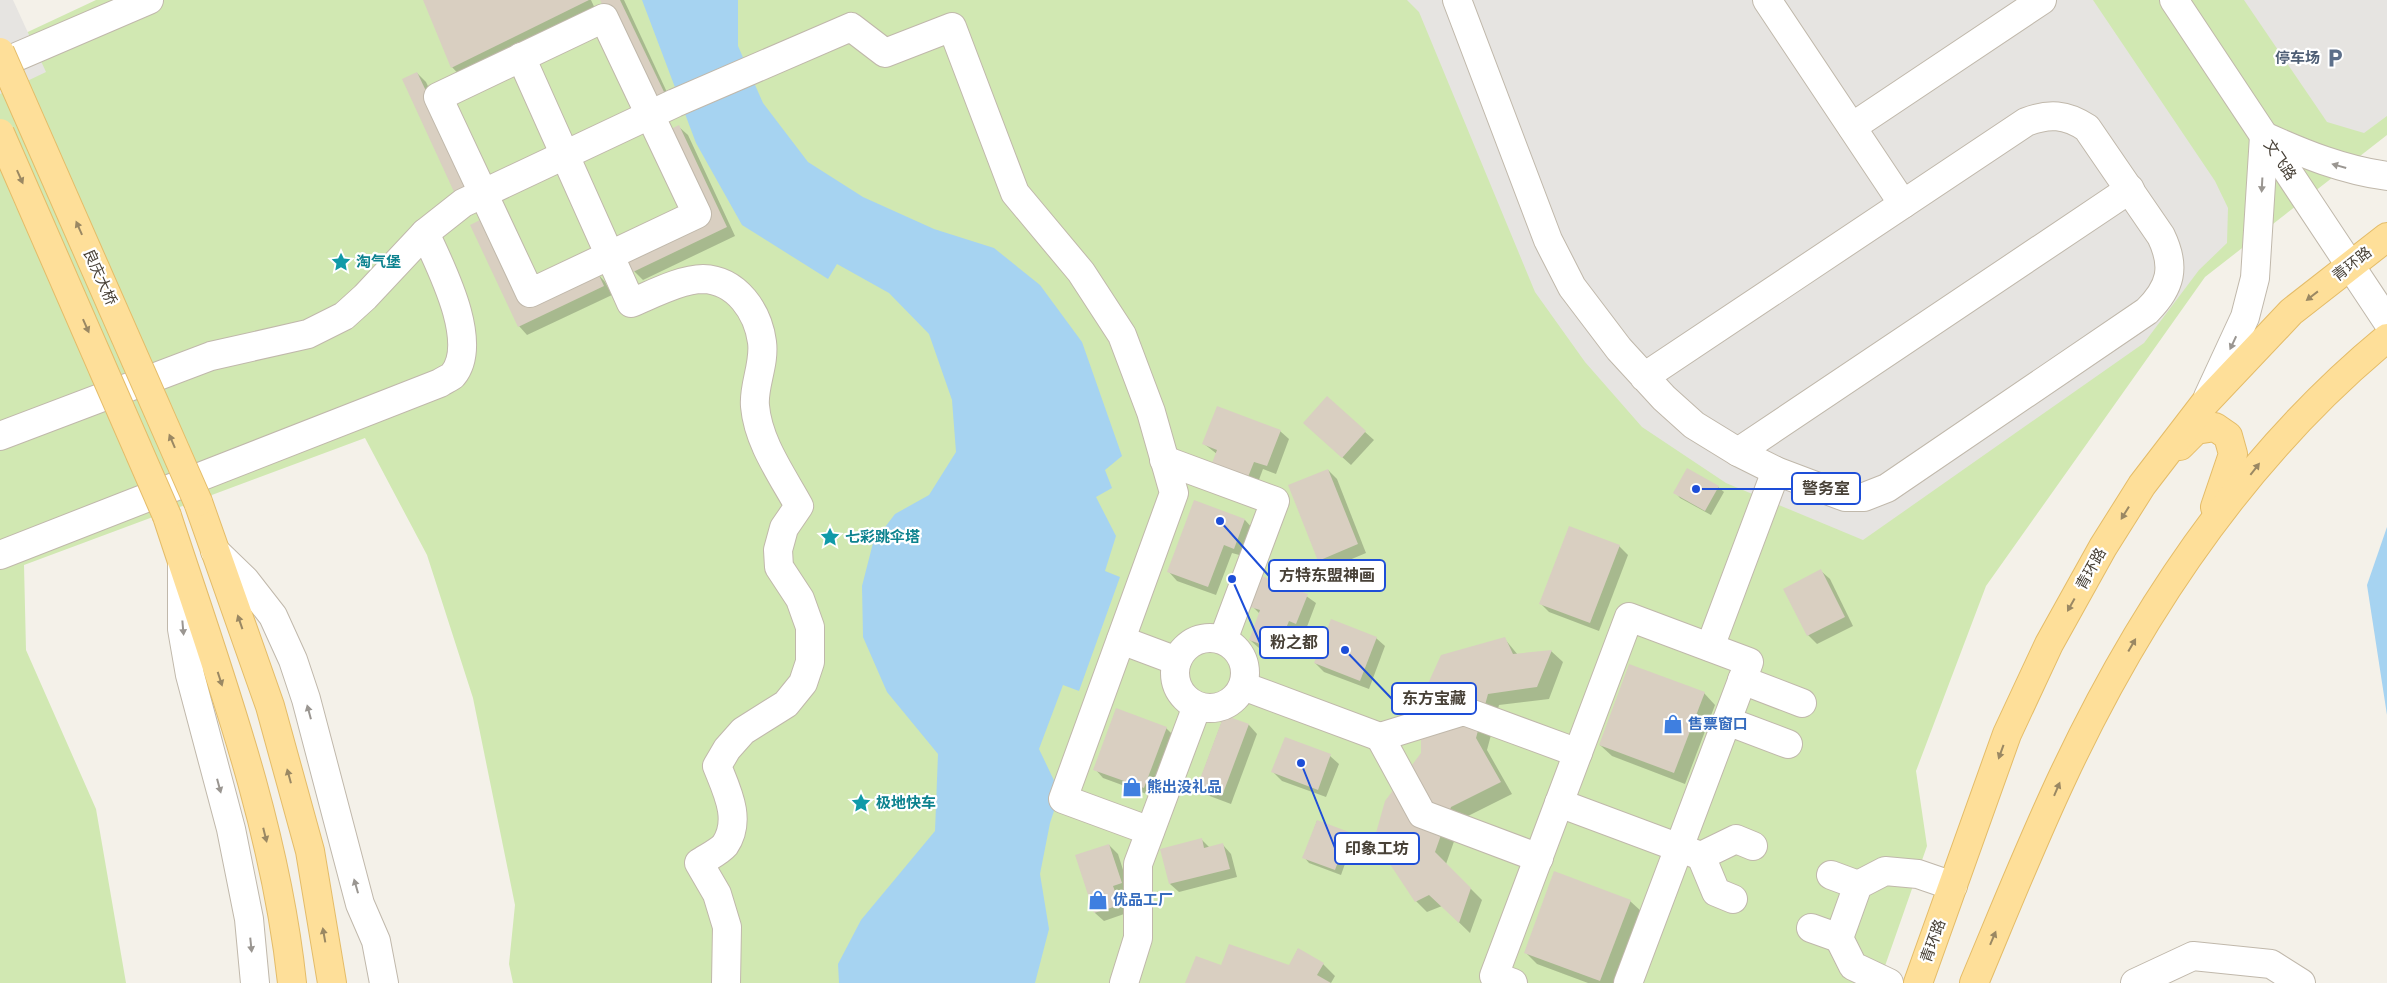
<svg xmlns="http://www.w3.org/2000/svg" width="2387" height="983" font-family="'Open Sans','Noto Sans SC',sans-serif">
	<rect width="100%" height="100%" fill="#f4f1e9"/>
	<polygon fill="#d1e8b2" points="96,0 2387,0 2387,135 2205,277 1986,586 1916,771 1927,846 1879,983 513,983 509,964 515,905 473,698 427,555 365,438 24,565 26,650 96,809 126,983 0,983 0,45"/>
	<g fill="#e6e4e1">
		<polygon points="0,0 13,0 46,72 0,94"/>
		<polygon points="1407,0 2093,0 2215,181 2228,208 2227,243 2199,270 2144,343 1863,540 1726,483 1642,427 1585,362 1535,292 1419,12"/>
		<polygon points="2244,0 2387,0 2387,116 2364,133 2327,122"/>
	</g>
	<g fill="#a6d3f1">
		<polygon points="642,0 738,0 738,46 763,103 808,162 863,197 934,229 994,248 1040,285 1082,342 1122,456 1105,470 1112,488 1096,497 1116,536 1105,571 1120,577 1079,691 1063,685 1039,749 1060,793 1050,823 1040,874 1049,929 1035,983 839,983 838,964 861,920 935,831 938,754 887,692 863,637 862,586 873,543 895,514 929,495 956,452 952,400 929,334 889,293 837,264 828,279 742,225 696,143"/>
		<polygon points="2387,527 2387,715 2367,585"/>
	</g>
	<g fill="#0003">
		<polygon points="424,0 591,0 597,13 463,79 452,67"/>
		<polygon points="602,0 624,0 672,103 658,110"/>
		<polygon points="417,73 426,82 479,195 403,80"/>
		<polygon points="679,127 688,135 735,236 643,280 634,271 706,221"/>
		<polygon points="597,273 605,282 612,295 527,335 519,326 531,305"/>
		<polygon points="1280,431 1289,439 1276,474 1263,469 1257,485 1222,472 1213,463 1217,454 1204,444"/>
		<polygon points="1313,431 1365,432 1374,440 1351,465"/>
		<polygon points="1328,470 1337,479 1366,553 1328,569 1319,560"/>
		<polygon points="1718,487 1724,492 1711,515 1680,498 1675,492"/>
		<polygon points="1195,502 1245,520 1253,529 1243,556 1232,553 1216,595 1177,581 1169,572"/>
		<polygon points="1619,546 1628,555 1599,631 1549,612 1541,604"/>
		<polygon points="1821,571 1830,579 1853,626 1817,644 1808,635"/>
		<polygon points="1297,575 1306,583 1302,593 1316,603 1305,632 1297,629 1286,658 1259,648 1250,640 1260,614 1252,606 1272,581"/>
		<polygon points="1376,638 1385,646 1369,689 1324,672 1315,663"/>
		<polygon points="1504,638 1518,655 1551,651 1563,662 1549,699 1499,705 1487,750 1512,794 1462,819 1446,864 1482,900 1470,933 1442,906 1427,912 1416,901"/>
		<polygon points="1704,693 1715,705 1685,784 1612,756 1600,745"/>
		<polygon points="1224,716 1249,725 1257,734 1231,804 1207,795 1198,786"/>
		<polygon points="1166,728 1175,737 1152,796 1103,778 1095,769"/>
		<polygon points="1285,739 1330,756 1339,764 1326,797 1282,781 1273,772"/>
		<polygon points="1317,821 1349,833 1354,839 1341,875 1309,863 1304,857"/>
		<polygon points="1202,840 1210,848 1223,845 1231,854 1237,877 1179,892 1170,884"/>
		<polygon points="1109,845 1118,854 1130,892 1121,895 1127,913 1104,921 1095,913 1077,856"/>
		<polygon points="1630,901 1642,912 1615,983 1588,983 1537,964 1525,952"/>
		<polygon points="1298,949 1323,964 1335,976 1331,983 1187,983 1221,967 1289,967"/>
	</g>
	<g fill="#d9cfc1">
		<polygon points="423,0 589,0 451,68"/>
		<polygon points="600,0 620,0 665,94 648,102"/>
		<polygon points="417,72 471,186 455,194 402,79"/>
		<polygon points="679,125 727,227 633,272 626,257 704,220 663,133"/>
		<polygon points="486,217 527,305 597,271 604,286 518,327 470,225"/>
		<polygon points="1327,396 1366,431 1342,458 1303,423"/>
		<polygon points="1217,406 1281,430 1267,466 1254,462 1248,477 1212,463 1217,450 1202,444"/>
		<polygon points="1687,468 1719,486 1705,511 1673,493"/>
		<polygon points="1328,469 1358,544 1318,561 1288,485"/>
		<polygon points="1194,500 1245,519 1234,549 1224,545 1208,587 1167,572"/>
		<polygon points="1569,526 1620,545 1590,623 1539,604"/>
		<polygon points="1276,566 1298,574 1292,588 1308,594 1296,624 1289,621 1277,650 1249,640 1260,610 1250,607 1262,576 1271,580"/>
		<polygon points="1821,569 1845,617 1807,636 1783,589"/>
		<polygon points="1331,619 1377,637 1360,681 1314,663"/>
		<polygon points="1505,637 1513,654 1552,650 1537,687 1488,694 1476,738 1501,782 1451,807 1435,852 1471,888 1459,923 1429,895 1415,902 1374,840 1385,801 1421,753 1421,699 1441,655"/>
		<polygon points="1629,664 1705,692 1674,773 1599,745"/>
		<polygon points="1116,708 1167,727 1144,788 1093,770"/>
		<polygon points="1224,715 1249,724 1222,796 1197,787"/>
		<polygon points="1285,737 1331,754 1318,790 1271,772"/>
		<polygon points="1317,820 1349,832 1335,870 1302,858"/>
		<polygon points="1202,838 1204,848 1223,843 1230,869 1169,884 1160,849"/>
		<polygon points="1109,844 1122,883 1113,886 1120,905 1094,913 1075,855"/>
		<polygon points="1554,871 1631,900 1600,981 1524,953"/>
		<polygon points="1229,944 1289,965 1298,948 1324,963 1317,975 1331,983 1185,983 1196,956 1221,965"/>
	</g>
	<g fill="none" stroke-linecap="round" stroke-linejoin="round">
		<defs>
			<g id="minor">
				<path d="M1457,0l91,240 24,47 47,62 45,49 30,27 44,27 38,19 69,26h19l23,-9 260,-177c24,-24 29,-44 14,-75l-74,-108c-21,-14 -38,-15 -61,-6l-382,255"/>
				<polyline points="1767,0 1903,204"/>
				<polyline points="2174,0 2387,321"/>
				<polygon points="604,18 697,214 530,293 438,97"/>
				<path d="M521,57l110,246c20,-8 50,-24 72,-24 34,1 55,33 59,63 3,22 -9,44 -7,64 3,36 27,69 44,100l-15,22 -6,22 1,17 21,32 10,28v35l-7,21 -17,21 -43,27 -16,18 -10,17c10,25 25,54 8,79 -6,7 -19,13 -26,18l18,31 10,33 -1,56"/>
				<polyline points="0,64 149,0"/>
				<polyline points="1852,127 2042,0"/>
				<path d="M2264,136c40,18 79,34 123,40"/>
				<polyline points="2208,397 2245,317 2255,278 2264,136"/>
				<polyline points="0,436 211,356 308,334 344,316 365,297 425,233 463,203 675,103 851,27 885,53 952,27 1015,193 1081,272 1122,335 1151,412 1174,493 1063,799 1150,831"/>
				<polyline points="1738,452 2130,189"/>
				<polyline points="1164,460 1275,501 1223,640"/>
				<polyline points="215,551 245,580 273,616 293,660 306,699 360,904 376,941 384,983"/>
				<path d="M0,555l440,-172c4,-3 10,-5 13,-8 27,-33 -13,-109 -28,-142"/>
				<polyline points="182,566 182,629 190,675 231,829 249,919 255,983"/>
				<circle cx="1210" cy="673" r="35"/>
				<polyline points="1121,640 1177,661"/>
				<polyline points="1710,647 1776,471"/>
				<polyline points="1742,680 1802,703"/>
				<polyline points="1243,686 1380,737"/>
				<polyline points="1727,721 1788,744"/>
				<polyline points="1559,803 1701,856"/>
				<polyline points="1539,858 1422,814 1380,737 1464,711 1578,753"/>
				<polyline points="1831,875 1858,885"/>
				<polyline points="1733,899 1716,892 1701,856 1736,839 1753,846"/>
				<polyline points="1811,928 1839,938"/>
				<polyline points="1124,983 1138,938 1138,864 1197,706"/>
				<polyline points="1513,983 1494,976 1629,617 1749,662 1628,983"/>
				<polyline points="1889,983 1853,966 1839,938 1858,885 1885,871 1918,874 1953,886"/>
				<polyline points="2135,983 2193,956 2271,964 2301,983"/>
			</g>
			<g id="major">
				<polyline points="2180,446 2196,430 2215,427 2228,436 2233,454 2215,507"/>
				<polyline points="198,502 270,706 310,851 332,983"/>
				<path d="M167,516c50,153 108,306 125,467"/>
				<polyline points="1918,983 2007,734 2049,644 2103,547 2142,485 2205,403 2291,312 2387,237"/>
				<path d="M1974,983c29,-69 57,-139 89,-207 78,-166 182,-321 324,-438"/>
			</g>
		</defs>
		<use href="#minor" stroke="#c0b8ab" stroke-width="30"/>
		<use href="#major" stroke="#e4bc68" stroke-width="30"/>
		<use href="#minor" stroke="#fff" stroke-width="28"/>
		<use href="#major" stroke="#fedf99" stroke-width="28"/>
		<defs>
			<g id="major-bridge">
				<polyline points="0,52 198,502"/>
				<polyline points="0,133 167,516"/>
			</g>
		</defs>
		<use href="#major-bridge" stroke="#e4bc68" stroke-width="30" stroke-linecap="butt"/>
		<use href="#major-bridge" stroke="#fedf99" stroke-width="28"/>
	</g>
	<defs><path id="oneway-solid" d="M-6-.8H1V-3.2L6.5 0L1 3.2V.8H-6Z" transform="scale(1.25)"/></defs>
	<g fill="#9a9691">
		<use href="#oneway-solid" transform="translate(2339 166) rotate(-164)"/>
		<use href="#oneway-solid" transform="translate(2262 185) rotate(93)"/>
		<use href="#oneway-solid" transform="translate(2233 343) rotate(115)"/>
		<use href="#oneway-solid" transform="translate(183 628) rotate(85)"/>
		<use href="#oneway-solid" transform="translate(309 712) rotate(-105)"/>
		<use href="#oneway-solid" transform="translate(219 786) rotate(75)"/>
		<use href="#oneway-solid" transform="translate(356 886) rotate(-106)"/>
		<use href="#oneway-solid" transform="translate(251 945) rotate(84)"/>
	</g>
	<g fill="#9a8863">
		<use href="#oneway-solid" transform="translate(20 177) rotate(66)"/>
		<use href="#oneway-solid" transform="translate(79 228) rotate(-114)"/>
		<use href="#oneway-solid" transform="translate(2312 296) rotate(142)"/>
		<use href="#oneway-solid" transform="translate(86 326) rotate(66)"/>
		<use href="#oneway-solid" transform="translate(172 441) rotate(-113)"/>
		<use href="#oneway-solid" transform="translate(2255 469) rotate(-52)"/>
		<use href="#oneway-solid" transform="translate(2125 513) rotate(122)"/>
		<use href="#oneway-solid" transform="translate(2071 605) rotate(119)"/>
		<use href="#oneway-solid" transform="translate(240 622) rotate(-109)"/>
		<use href="#oneway-solid" transform="translate(2132 645) rotate(-60)"/>
		<use href="#oneway-solid" transform="translate(220 679) rotate(72)"/>
		<use href="#oneway-solid" transform="translate(2001 752) rotate(110)"/>
		<use href="#oneway-solid" transform="translate(289 776) rotate(-105)"/>
		<use href="#oneway-solid" transform="translate(2057 789) rotate(-67)"/>
		<use href="#oneway-solid" transform="translate(265 835) rotate(76)"/>
		<use href="#oneway-solid" transform="translate(324 935) rotate(-100)"/>
		<use href="#oneway-solid" transform="translate(1993 938) rotate(-67)"/>
	</g>
	<defs>
		<symbol id="parking-bare" viewBox="-9 -9 18 18"><path d="M-3.5-5.5H1a3.5 3.5 0 0 1 0 7H-1V5.5H-3.5ZM-1-3.4V-.6H.8a1.4 1.4 0 0 0 0-2.8Z" fill="#5c6f8a" stroke="#fff" stroke-width="2.5" paint-order="stroke"/></symbol>
		<symbol id="sight-bare" viewBox="-9 -9 18 18"><path d="M0-6L1.8-2.2L6-1.7L2.9 1.2L3.7 5.4L0 3.3L-3.7 5.4L-2.9 1.2L-6-1.7L-1.8-2.2Z" fill="#0f9aa8" stroke="#fff" stroke-width="2.5" paint-order="stroke"/></symbol>
		<symbol id="shop-bare" viewBox="-9 -9 18 18"><path d="M-5-2.5h2.3a2.7 3.5 0 0 1 5.4 0H5L5.5 6h-11ZM-1.5-2.5h3a1.5 2.3 0 0 0-3 0Z" fill="#3f7fe0" stroke="#fff" stroke-width="2.5" paint-order="stroke"/></symbol>
	</defs>
	<g fill-rule="evenodd">
		<use href="#parking-bare" x="2321" y="44" width="28" height="28"/>
		<use href="#sight-bare" x="327" y="248" width="28" height="28"/>
		<use href="#sight-bare" x="816" y="523" width="28" height="28"/>
		<use href="#shop-bare" x="1659" y="710" width="28" height="28"/>
		<use href="#shop-bare" x="1118" y="773" width="28" height="28"/>
		<use href="#sight-bare" x="847" y="789" width="28" height="28"/>
		<use href="#shop-bare" x="1084" y="886" width="28" height="28"/>
	</g>
	<g text-anchor="middle" stroke-width="4.5" stroke-linejoin="round" paint-order="stroke">
		<g font-size="15" font-weight="bold" fill="#4e5e75" stroke="#fff" text-anchor="end">
			<text x="2320" y="63">停车场</text>
		</g>
		<g font-size="15" fill="#484137" stroke="#fff">
			<text transform="translate(2280 160) rotate(56)" y="5">文飞路</text>
			<text transform="translate(2352 264) rotate(-38)" y="5">青环路</text>
			<text transform="translate(100 277) rotate(66)" y="5">良庆大桥</text>
			<text transform="translate(2091 569) rotate(-61)" y="5">青环路</text>
			<text transform="translate(1933 941) rotate(-70)" y="5">青环路</text>
		</g>
		<g font-size="15" font-weight="bold" fill="#0d838f" stroke="#fff" text-anchor="start">
			<text x="356" y="267">淘气堡</text>
			<text x="845" y="542">七彩跳伞塔</text>
			<text x="876" y="808">极地快车</text>
		</g>
		<g font-size="15" font-weight="bold" fill="#366cbe" stroke="#fff" text-anchor="start">
			<text x="1688" y="729">售票窗口</text>
			<text x="1147" y="792">熊出没礼品</text>
			<text x="1113" y="905">优品工厂</text>
		</g>
	</g>
	<path fill="none" stroke="#1d4ed8" stroke-width="2" d="M1696 489L1792 489M1220 521L1269 576M1232 579L1260 643M1345 650L1392 699M1301 763L1335 848"/>
	<g fill="#1d4ed8" stroke="#fff" stroke-width="2">
		<circle cx="1696" cy="489" r="5"/>
		<circle cx="1220" cy="521" r="5"/>
		<circle cx="1232" cy="579" r="5"/>
		<circle cx="1345" cy="650" r="5"/>
		<circle cx="1301" cy="763" r="5"/>
	</g>
	<g fill="#fff" stroke="#1d4ed8" stroke-width="2">
		<rect x="1792" y="473" width="68" height="31" rx="5"/>
		<rect x="1269" y="560" width="116" height="31" rx="5"/>
		<rect x="1260" y="627" width="68" height="31" rx="5"/>
		<rect x="1392" y="683" width="84" height="31" rx="5"/>
		<rect x="1335" y="833" width="84" height="31" rx="5"/>
	</g>
	<g font-size="16" text-anchor="middle" font-weight="bold" fill="#484137">
		<text x="1826" y="494">警务室</text>
		<text x="1327" y="581">方特东盟神画</text>
		<text x="1294" y="648">粉之都</text>
		<text x="1434" y="704">东方宝藏</text>
		<text x="1377" y="854">印象工坊</text>
	</g>
</svg>
